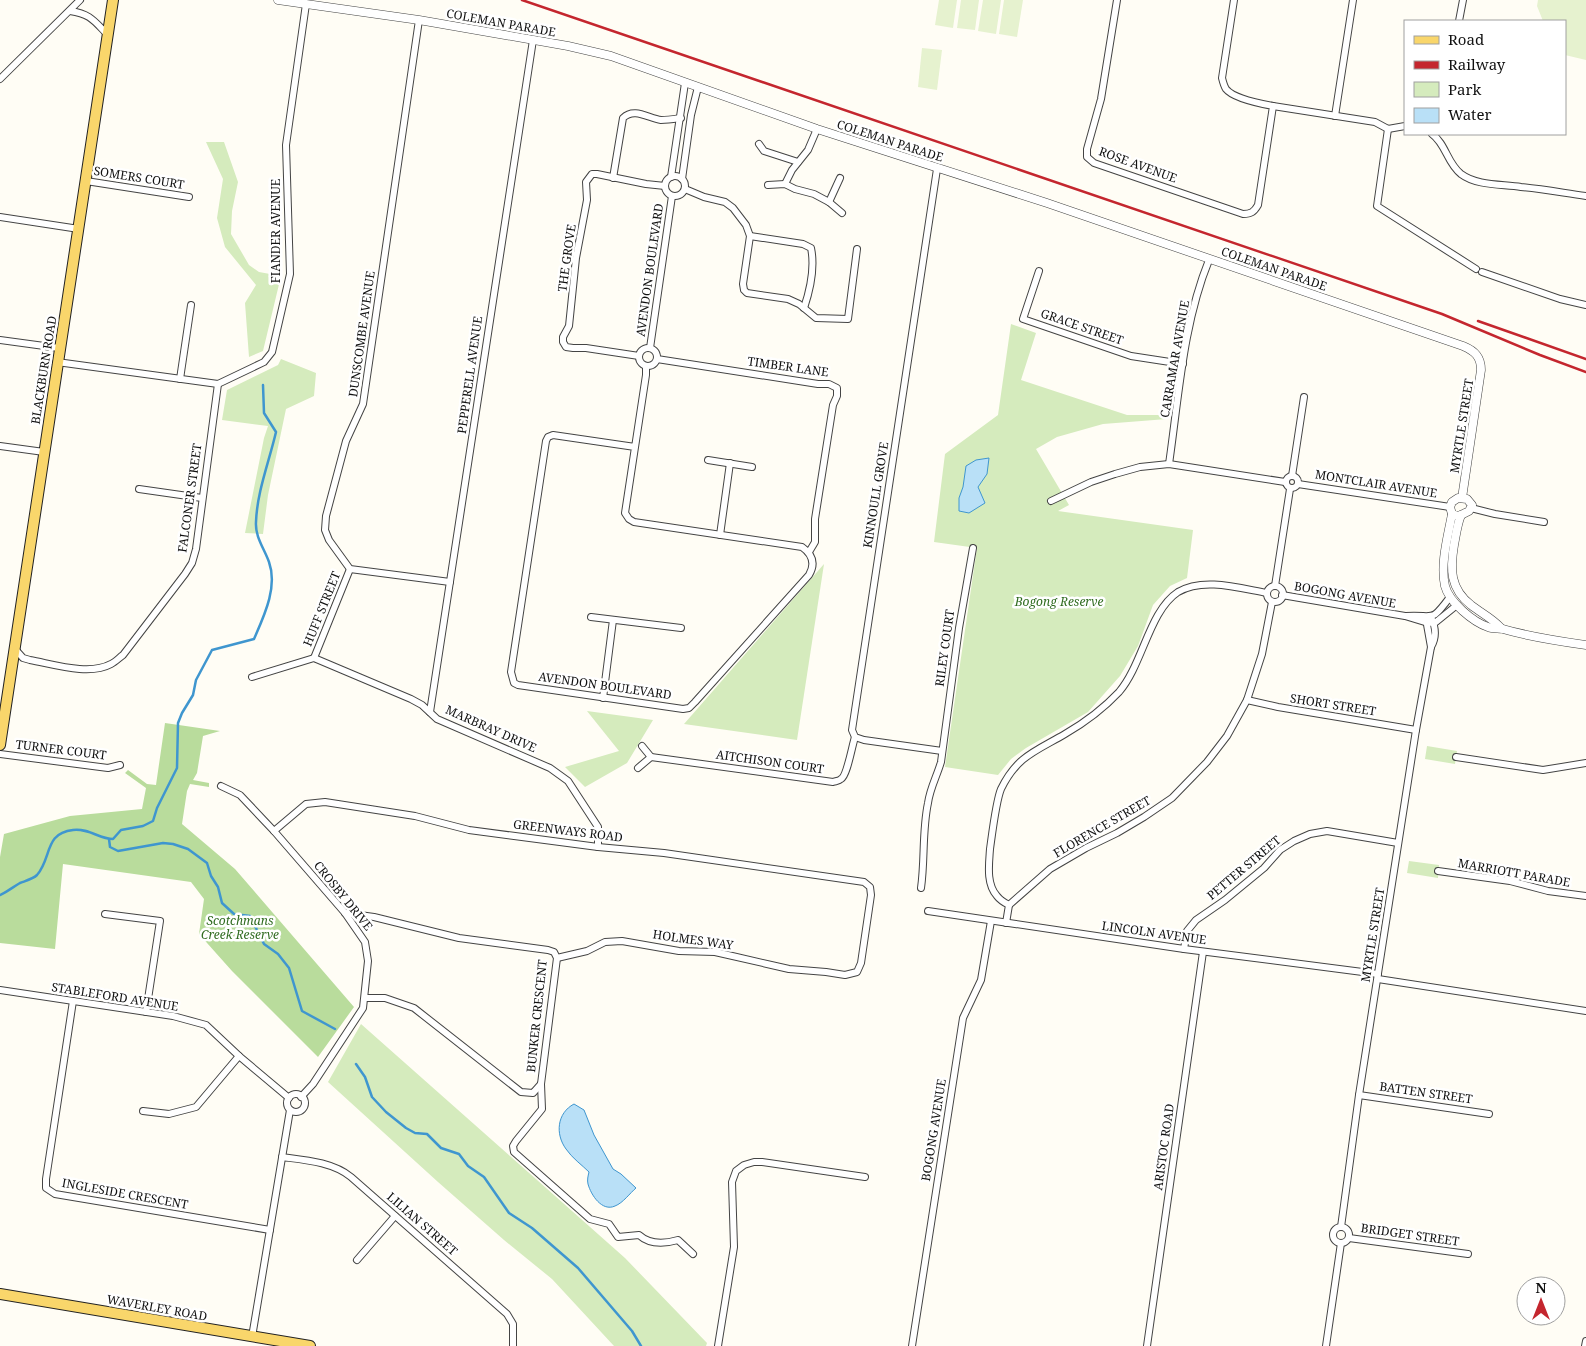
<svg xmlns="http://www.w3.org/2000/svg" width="1586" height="1346" font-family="'Noto Serif',serif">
	<rect width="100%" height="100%" fill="#fffdf5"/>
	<g fill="#d5ebbd">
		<polygon points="206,142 224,142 238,182 232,211 231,234 249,265 259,272 281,276 263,351 249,357 245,303 256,285 225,247 217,218 223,179"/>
		<polygon points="1011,324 1036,333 1021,380 1127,415 1168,415 1167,419 1103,424 1057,437 1036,449 1069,505 1058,511 1193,530 1187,578 1170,586 1153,605 1138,646 1120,676 1088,712 1026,748 1011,759 998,775 945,767 977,548 934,542 945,454 998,415"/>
		<polygon points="281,359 316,373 314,396 286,409 268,495 263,534 245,533 264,438 268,426 222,420 227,390 278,365"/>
		<polygon points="824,564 797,740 684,724"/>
		<polygon points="587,711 653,720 627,763 585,787 565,767 619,751"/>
		<polygon points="1427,746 1457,751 1455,764 1425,759"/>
		<polygon points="1409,861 1439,865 1438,878 1407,873"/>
		<polygon points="361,1024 625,1258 707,1343 706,1346 614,1346 552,1279 504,1240 438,1182 328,1082"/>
	</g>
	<polygon fill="#b9dc9c" points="165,723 220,731 203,736 197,773 193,780 209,783 209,787 190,784 187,791 182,824 235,869 354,1007 318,1057 232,971 199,934 204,899 191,882 63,864 55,949 0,943 0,857 4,834 70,816 142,809 146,788 125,773 128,770 147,784 156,785"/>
	<g fill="#e6f2cf">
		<polygon points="939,0 957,0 953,28 935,25"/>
		<polygon points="961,0 979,0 975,30 957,28"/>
		<polygon points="983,0 1001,0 996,34 978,31"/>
		<polygon points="1004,0 1023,0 1017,37 999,34"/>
		<polygon points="1538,0 1586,0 1586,60 1565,55 1565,21 1543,21 1537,6"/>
		<polygon points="922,48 942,50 937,90 918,87"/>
	</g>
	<g fill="#b9e0f7" stroke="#3f96cf">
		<polygon points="989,458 987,474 978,487 985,503 969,513 959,511 959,498 963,487 966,466 976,460"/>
		<path d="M574,1104l10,6 10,25 19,34 8,5 15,14c-6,5 -13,15 -21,18 -13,6 -24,-11 -27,-22 -1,-4 0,-8 1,-12 -7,-7 -17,-14 -23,-23 -11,-15 -9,-36 8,-45z"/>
	</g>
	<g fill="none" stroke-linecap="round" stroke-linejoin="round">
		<g stroke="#3f96cf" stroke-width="2.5">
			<polyline points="109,839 110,847 118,851 163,843 173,844 188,849 207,863 211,876 218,887 222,903 234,914 250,916 264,944 278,954 289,968 302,1011 335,1029"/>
			<path d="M0,895c7,-3 13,-8 20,-12 5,-2 13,-4 17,-8 15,-17 7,-42 36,-45 16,-2 26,9 40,9l8,-9 22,-4 10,-5 4,-13 20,-40 1,-45 4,-10 11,-18 3,-15 16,-30 42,-11c10,-23 24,-52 15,-77 -5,-14 -14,-25 -13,-40 1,-30 13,-60 20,-90l-12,-19 -1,-28"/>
			<polyline points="356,1064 365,1077 372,1097 386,1112 406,1128 415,1133 427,1134 441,1148 459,1154 468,1166 484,1177 509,1213 532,1228 578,1268 632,1331 641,1346"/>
		</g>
		<defs>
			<g id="minor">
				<path d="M1117,0l-16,99 -14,50v8l7,6 149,51c8,0 11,-2 15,-9l15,-99c-11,-2 -40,-8 -47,-17 -2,-3 -3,-7 -4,-11l12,-78"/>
				<path d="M70,11c21,3 24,10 38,24"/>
				<polyline points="419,20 363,404 346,441 326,516 325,530 329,540 350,569 450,582"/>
				<polyline points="1459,21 1463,0"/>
				<polyline points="0,79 80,0"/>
				<polyline points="1273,106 1375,122 1388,129 1405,126"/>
				<polyline points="1335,116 1353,0"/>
				<polyline points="1388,129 1377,206 1476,269"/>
				<path d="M1432,134c14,10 15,29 29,40 16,12 41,10 60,13 22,2 43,6 65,9"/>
				<polyline points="759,144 764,151 798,162"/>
				<polyline points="937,169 852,730 855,737 864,740 942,751"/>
				<circle cx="675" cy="186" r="10"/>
				<polyline points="671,177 685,83"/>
				<path d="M613,178l10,-60c11,-11 25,0 38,2 7,0 13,-1 20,-2"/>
				<polyline points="682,179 691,115 698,87"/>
				<polyline points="86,181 189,197"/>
				<polyline points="785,184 792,170 808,150 817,129"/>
				<polyline points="768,185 785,184 795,189 814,194 829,202 842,213"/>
				<polyline points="685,189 704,197 725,202 733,208 746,225 750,236 743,284 744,290 747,293 788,299 799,304 816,318 848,319 857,249"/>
				<polyline points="829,202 840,178"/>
				<polyline points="0,217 79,229"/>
				<path d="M750,236l53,8 8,4c4,19 -1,42 -7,60"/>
				<polyline points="1039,271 1023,319 1131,356 1183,364"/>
				<polyline points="1482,272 1560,299 1586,305"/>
				<polyline points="0,340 59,348"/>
				<polyline points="650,348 672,196"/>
				<circle cx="648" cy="357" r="9"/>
				<polyline points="639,356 586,348 573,348 566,347 563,342 563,337 569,326 576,258 587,200 586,182 592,174 597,174 646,184 665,186"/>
				<polyline points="657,359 818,384 829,384 837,388 837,396 833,405 815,519 815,542 809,552"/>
				<polyline points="57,362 218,384 264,362 272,352 290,274 286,145 306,4"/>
				<polyline points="180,379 191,305"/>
				<polyline points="0,446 44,452"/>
				<path d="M635,447l-82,-12 -5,2 -2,4 -35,231 3,11 4,2 165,24 6,-1 6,-6 114,-127c7,-12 3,-21 -7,-28l-168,-25 -5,-3 -4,-6 21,-138v-9"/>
				<polyline points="708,460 752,467"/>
				<path d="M1169,464c10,-69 14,-140 40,-204"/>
				<circle cx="1292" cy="482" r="6"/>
				<polyline points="1292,476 1304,397"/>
				<polyline points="1298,484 1450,507"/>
				<polyline points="139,489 202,498"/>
				<polyline points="1051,501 1091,482 1115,474 1140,467 1169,464 1285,482"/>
				<polyline points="1471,508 1495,514 1544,522"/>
				<polyline points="720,535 730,463"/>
				<polyline points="1275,586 1290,489"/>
				<circle cx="1275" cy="594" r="8"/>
				<polyline points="1282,595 1405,616 1428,623 1436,622 1457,605"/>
				<path d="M1406,616c29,-2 24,8 44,-19"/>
				<polyline points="591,617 681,628"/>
				<polyline points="1426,619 1431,647"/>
				<path d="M15,649l8,9 7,2c23,4 59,16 81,4 4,-2 8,-6 12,-9l62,-81 7,-11 4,-14 22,-165"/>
				<polyline points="314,658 350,569"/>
				<polyline points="252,677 314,658 411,699 422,705 437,719 550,768 568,781 598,827 598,847"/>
				<polyline points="603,698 613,620"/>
				<polyline points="1247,700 1278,707 1416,730"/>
				<polyline points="430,712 533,40"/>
				<polyline points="0,754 108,768 120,765"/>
				<path d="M651,757l182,25c3,-1 6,-1 8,-3 6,-3 11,-33 14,-42"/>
				<polyline points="1456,757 1543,770 1586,763"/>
				<polyline points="638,768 651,757 642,746"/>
				<polyline points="221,786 240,795 274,831 345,913 365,942 368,961 363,1008 313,1084 301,1097"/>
				<polyline points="274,831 306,804 325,802 415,816 469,830 598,847 664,853 864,882 870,887 871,895 861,963 857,972 845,975 826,972 789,969 715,952 679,951 622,941 605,942 587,951 557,958"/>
				<polyline points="1438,871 1510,881 1548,891 1586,896"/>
				<path d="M921,888c4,-28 1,-57 7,-85 2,-15 9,-27 13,-41l18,-134 14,-80"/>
				<polyline points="1009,905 1050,869 1086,848 1117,833 1144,817 1172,798 1207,762 1227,736 1247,700 1262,654 1272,602"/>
				<polyline points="928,911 1184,949 1378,974"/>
				<polyline points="345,913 374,917 459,938 548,950 554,952 557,958 541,1084 533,1093 521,1092 414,1008 385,998 365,998"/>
				<polyline points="105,914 160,921 146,1012"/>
				<path d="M1006,923l3,-18c-4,-2 -9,-5 -12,-9 -11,-12 -8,-32 -7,-47 2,-14 6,-48 11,-60 16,-33 35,-38 64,-55 19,-11 39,-26 54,-42 24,-28 30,-81 59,-100 25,-15 61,-4 89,1"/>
				<polyline points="1184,949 1187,931 1196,920 1225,900 1264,868 1280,850 1294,841 1310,834 1327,831 1398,843"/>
				<polyline points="1378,979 1586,1011"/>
				<polyline points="0,990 173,1016 206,1025 239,1056 289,1098"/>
				<polyline points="73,1001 46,1179 46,1188 55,1194 270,1230"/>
				<path d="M541,1084l1,25 -26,32 -3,5 1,6 76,67 19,5 9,13 21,-2c11,10 25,9 39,5l15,14"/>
				<circle cx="296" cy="1103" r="9"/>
				<polyline points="1359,1095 1489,1114"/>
				<polyline points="143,1111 169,1114 196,1107 239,1056"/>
				<path d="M282,1157c23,3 51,5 69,20l156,137 6,10v22"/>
				<path d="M1341,1227l18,-132 57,-365 15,-83c6,-10 5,-19 0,-30"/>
				<circle cx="1341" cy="1235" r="8"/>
				<polyline points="1349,1238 1468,1254"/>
				<polyline points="357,1260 395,1216"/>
				<polyline points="252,1337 290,1110"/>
				<polyline points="718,1346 734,1247 732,1182 736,1171 744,1165 754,1162 762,1162 865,1177"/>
				<polyline points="912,1346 963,1018 981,980 991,921"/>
				<polyline points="1147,1346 1203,952"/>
				<polyline points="1326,1346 1341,1243"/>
				<polyline points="1585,1346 1586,1341"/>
			</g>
			<g id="tertiary">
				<path d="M278,0l141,20 149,26 43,10 206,73 230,74 416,143c12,5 18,11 18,24l-19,128"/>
				<polygon points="1458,498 1467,499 1472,505 1469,511 1459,516 1452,514 1450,507 1452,502"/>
				<path d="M1452,514c-4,22 -12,50 -7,72 4,16 28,36 43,41 5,2 11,1 15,2 27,8 55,12 83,16"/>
				<path d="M1461,515c-4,10 -5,20 -7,30 -4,24 -4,44 17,60 10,8 21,13 30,23"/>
			</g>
			<g id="primary">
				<polyline points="0,745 113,0"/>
				<polyline points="0,1294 310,1346"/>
			</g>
		</defs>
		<use href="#minor" stroke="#444" stroke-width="8"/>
		<use href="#tertiary" stroke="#444" stroke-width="9"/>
		<use href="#primary" stroke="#222" stroke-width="12"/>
		<use href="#minor" stroke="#fff" stroke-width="6"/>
		<use href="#tertiary" stroke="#fff" stroke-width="8"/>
		<use href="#primary" stroke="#f9d66b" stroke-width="10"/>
		<g stroke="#c4262e" stroke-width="2.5">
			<polyline points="522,0 1442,314 1540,355 1586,372"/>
			<polyline points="1478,321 1586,359"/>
		</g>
	</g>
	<g text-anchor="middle" stroke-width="5" stroke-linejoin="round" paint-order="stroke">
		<g font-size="12" fill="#111" stroke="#fff">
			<text transform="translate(501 23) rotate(10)" y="4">COLEMAN PARADE</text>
			<text transform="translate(890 141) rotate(18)" y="4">COLEMAN PARADE</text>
			<text transform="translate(1138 165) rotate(20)" y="4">ROSE AVENUE</text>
			<text transform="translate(139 178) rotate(9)" y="4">SOMERS COURT</text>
			<text transform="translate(276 231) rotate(-90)" y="4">FIANDER AVENUE</text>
			<text transform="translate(567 258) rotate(-82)" y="4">THE GROVE</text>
			<text transform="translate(1274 269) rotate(19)" y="4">COLEMAN PARADE</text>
			<text transform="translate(650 270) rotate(-82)" y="4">AVENDON BOULEVARD</text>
			<text transform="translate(1082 327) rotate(19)" y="4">GRACE STREET</text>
			<text transform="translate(362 334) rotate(-82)" y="4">DUNSCOMBE AVENUE</text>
			<text transform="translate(1175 359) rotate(-80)" y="4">CARRAMAR AVENUE</text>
			<text transform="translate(788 367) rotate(8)" y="4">TIMBER LANE</text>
			<text transform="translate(44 370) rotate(-81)" y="4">BLACKBURN ROAD</text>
			<text transform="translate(470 375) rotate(-82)" y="4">PEPPERELL AVENUE</text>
			<text transform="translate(1462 426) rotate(-81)" y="4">MYRTLE STREET</text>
			<text transform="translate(1376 484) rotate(9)" y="4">MONTCLAIR AVENUE</text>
			<text transform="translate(876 495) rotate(-81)" y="4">KINNOULL GROVE</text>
			<text transform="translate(190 498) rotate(-82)" y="4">FALCONER STREET</text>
			<text transform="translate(1345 595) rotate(10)" y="4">BOGONG AVENUE</text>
			<text transform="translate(322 609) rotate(-68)" y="4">HUFF STREET</text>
			<text transform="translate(945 648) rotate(-82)" y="4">RILEY COURT</text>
			<text transform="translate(605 686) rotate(8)" y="4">AVENDON BOULEVARD</text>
			<text transform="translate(1333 705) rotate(9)" y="4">SHORT STREET</text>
			<text transform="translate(491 729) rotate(24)" y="4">MARBRAY DRIVE</text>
			<text transform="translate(61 750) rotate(7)" y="4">TURNER COURT</text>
			<text transform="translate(770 762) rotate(8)" y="4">AITCHISON COURT</text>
			<text transform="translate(1102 827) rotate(-30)" y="4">FLORENCE STREET</text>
			<text transform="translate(568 831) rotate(7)" y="4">GREENWAYS ROAD</text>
			<text transform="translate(1244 868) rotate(-40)" y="4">PETTER STREET</text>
			<text transform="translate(1514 873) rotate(10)" y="4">MARRIOTT PARADE</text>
			<text transform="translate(343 896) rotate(51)" y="4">CROSBY DRIVE</text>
			<text transform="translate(1154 933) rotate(8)" y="4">LINCOLN AVENUE</text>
			<text transform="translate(1373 935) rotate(-81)" y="4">MYRTLE STREET</text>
			<text transform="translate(693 940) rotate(8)" y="4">HOLMES WAY</text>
			<text transform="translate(115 997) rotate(9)" y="4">STABLEFORD AVENUE</text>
			<text transform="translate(537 1016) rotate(-84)" y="4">BUNKER CRESCENT</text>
			<text transform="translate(1426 1093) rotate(8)" y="4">BATTEN STREET</text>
			<text transform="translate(934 1130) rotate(-81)" y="4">BOGONG AVENUE</text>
			<text transform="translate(1164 1147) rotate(-82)" y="4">ARISTOC ROAD</text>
			<text transform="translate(125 1194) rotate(10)" y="4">INGLESIDE CRESCENT</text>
			<text transform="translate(422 1224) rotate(41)" y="4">LILIAN STREET</text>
			<text transform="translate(1410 1235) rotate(8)" y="4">BRIDGET STREET</text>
			<text transform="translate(157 1308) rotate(10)" y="4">WAVERLEY ROAD</text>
		</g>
		<g font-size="12" font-style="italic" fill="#2f6b1f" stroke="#fff">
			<text x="1059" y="606">Bogong Reserve</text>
			<text x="240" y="925">Scotchmans<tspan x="240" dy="14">Creek Reserve</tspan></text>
		</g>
	</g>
	<rect x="1404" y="20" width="162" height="115" fill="#ffffff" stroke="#a0a0a0"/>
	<rect x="1414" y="36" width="25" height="8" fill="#f9d66b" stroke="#a0a0a0"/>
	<text x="1448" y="45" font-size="15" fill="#111111">Road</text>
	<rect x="1414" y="61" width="25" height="8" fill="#c4262e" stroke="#a0a0a0"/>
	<text x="1448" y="70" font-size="15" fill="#111111">Railway</text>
	<rect x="1414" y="82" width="25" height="15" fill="#d5ebbd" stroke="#a0a0a0"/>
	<text x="1448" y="95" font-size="15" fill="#111111">Park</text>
	<rect x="1414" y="108" width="25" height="15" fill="#b9e0f7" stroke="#a0a0a0"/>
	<text x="1448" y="120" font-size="15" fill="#111111">Water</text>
	<g transform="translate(1541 1301)"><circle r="24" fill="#ffffff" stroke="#a0a0a0"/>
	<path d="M0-4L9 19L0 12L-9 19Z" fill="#c4262e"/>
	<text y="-8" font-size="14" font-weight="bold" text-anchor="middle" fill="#111111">N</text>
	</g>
</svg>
